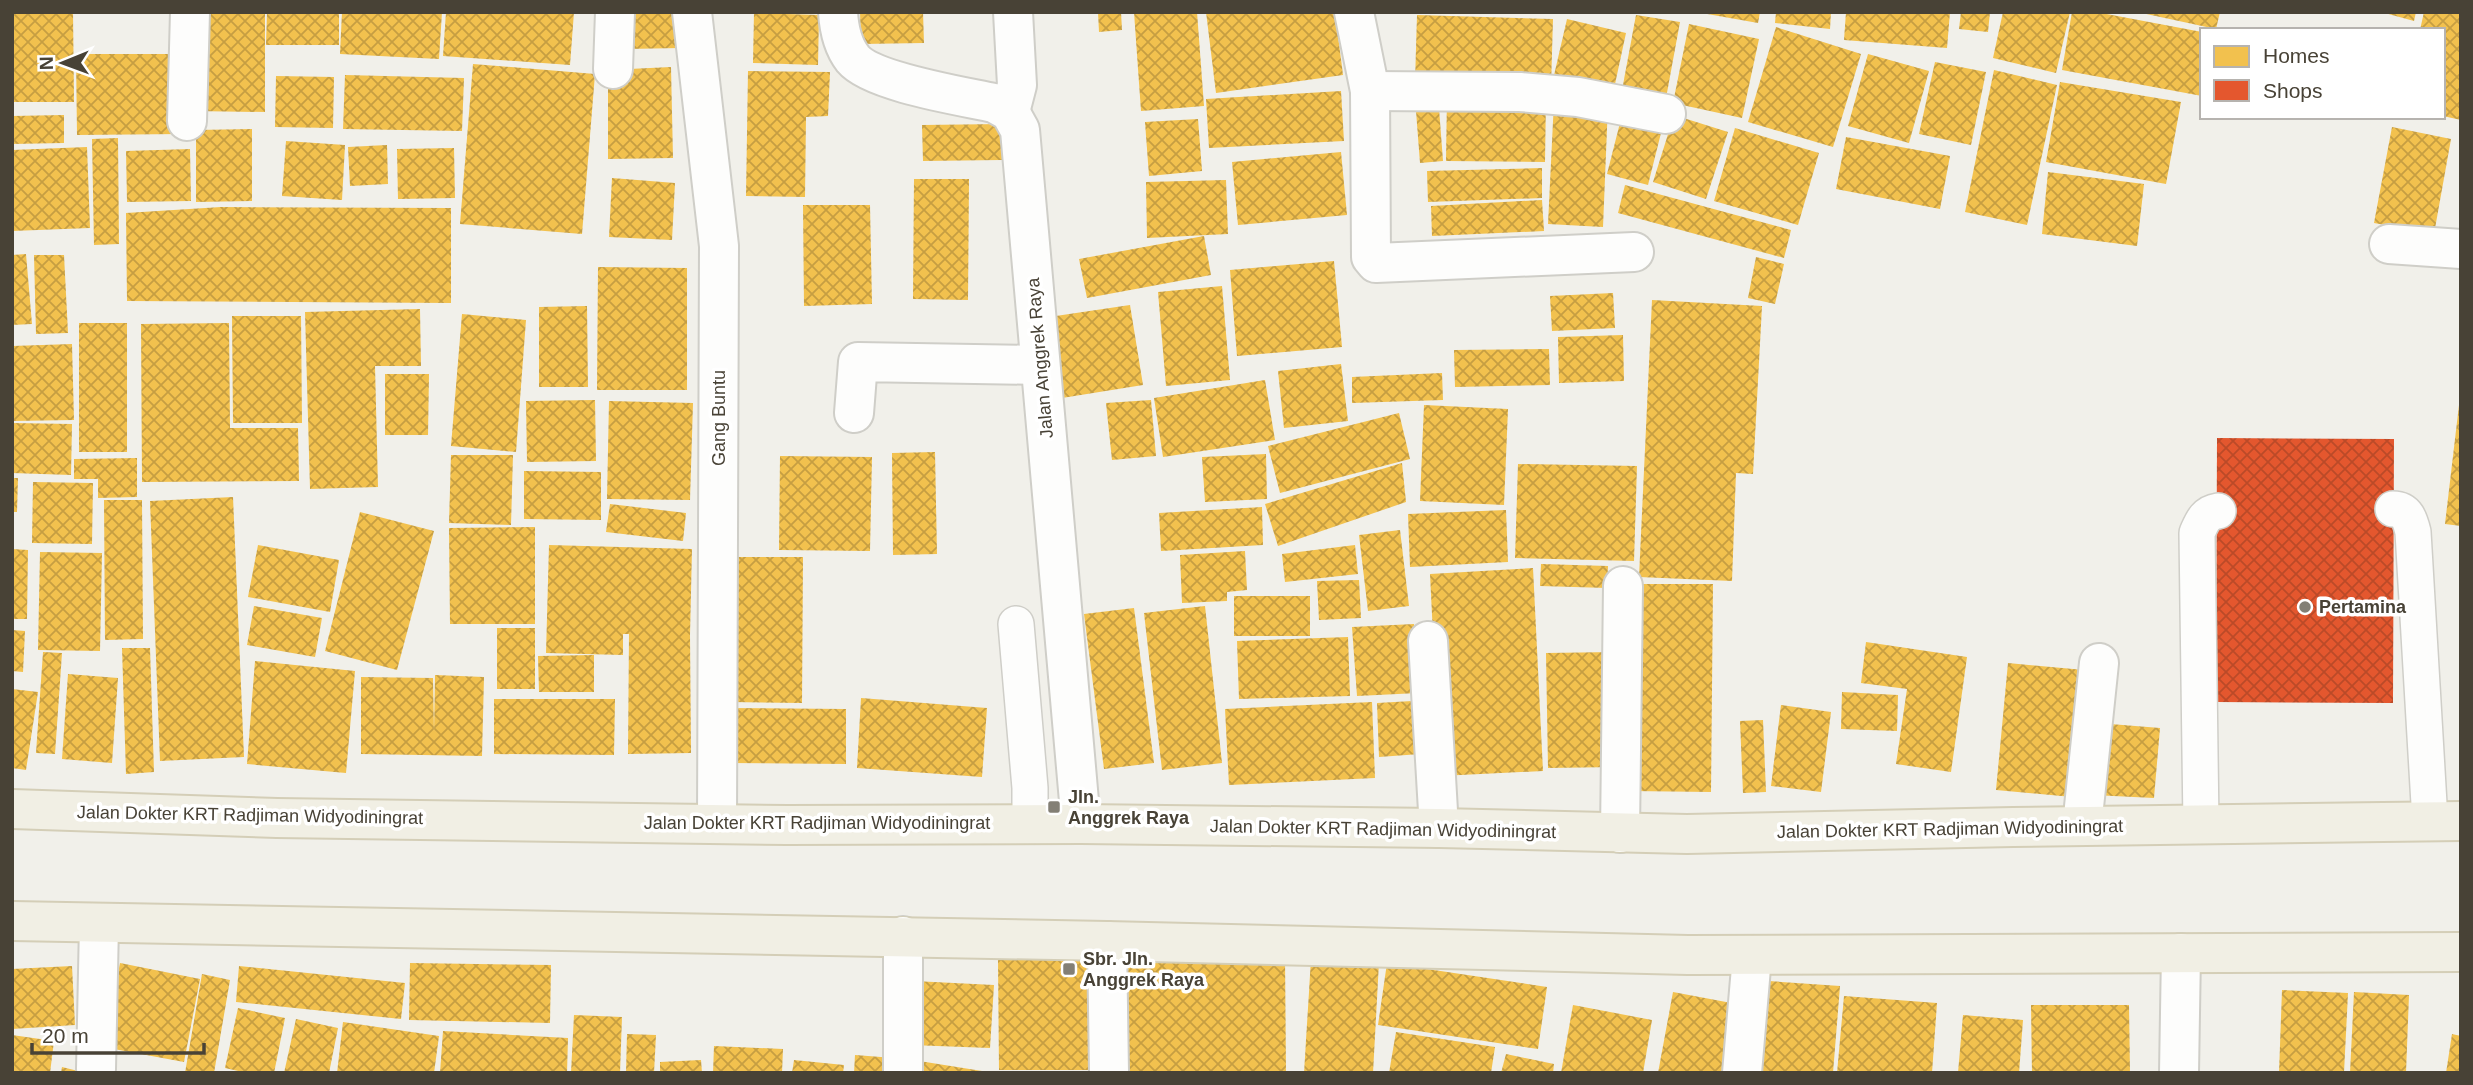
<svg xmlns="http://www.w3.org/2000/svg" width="2473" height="1085" font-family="Arial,sans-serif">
	<defs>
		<pattern id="homes-cross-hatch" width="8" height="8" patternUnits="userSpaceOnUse" patternTransform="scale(1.75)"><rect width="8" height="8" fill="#f2c14e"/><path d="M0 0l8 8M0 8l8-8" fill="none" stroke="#c69e42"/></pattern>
		<pattern id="shops-cross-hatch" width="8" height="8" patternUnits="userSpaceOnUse" patternTransform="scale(1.75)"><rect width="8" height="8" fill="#e4572e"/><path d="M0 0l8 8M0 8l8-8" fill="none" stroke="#bb4a28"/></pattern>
	</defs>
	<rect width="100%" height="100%" fill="#f1f0ea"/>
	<g fill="url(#homes-cross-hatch)">
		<polygon points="12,12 73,12 74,102 12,102"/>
		<polygon points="192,12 265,12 265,112 192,111"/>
		<polygon points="267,12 339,12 339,45 266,45"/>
		<polygon points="342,12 442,12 439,59 340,54"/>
		<polygon points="446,12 574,12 570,65 443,56"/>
		<polygon points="628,12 680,12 681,48 627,49"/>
		<polygon points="860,12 923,12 924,43 861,44"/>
		<polygon points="1098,12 1121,12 1122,30 1099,32"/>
		<polygon points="1134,12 1197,12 1204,106 1141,111"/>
		<polygon points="1206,12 1335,12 1343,75 1216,93"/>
		<polygon points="1696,12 1760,12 1758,23"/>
		<polygon points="1776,12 1831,12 1830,29 1775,23"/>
		<polygon points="1846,12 1950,12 1947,48 1844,40"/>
		<polygon points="1961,12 1990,12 1988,32 1959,29"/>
		<polygon points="2003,12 2070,12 2056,73 1993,58"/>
		<polygon points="2072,12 2096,12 2202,32 2202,96 2062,70"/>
		<polygon points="2137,12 2220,12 2216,29"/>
		<polygon points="2381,12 2416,12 2414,21"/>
		<polygon points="2424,12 2461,12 2461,120 2443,116 2443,30 2420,30"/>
		<polygon points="754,13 819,15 818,65 753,63"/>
		<polygon points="1417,15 1553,19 1551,87 1415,82"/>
		<polygon points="1636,15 1680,22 1664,109 1620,101"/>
		<polygon points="1567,19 1626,33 1612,98 1552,84"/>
		<polygon points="1689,24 1759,39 1742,118 1673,103"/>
		<polygon points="1776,27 1861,54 1833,147 1748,122"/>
		<polygon points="76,54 183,54 182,134 77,135"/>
		<polygon points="1868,54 1929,71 1909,143 1848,126"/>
		<polygon points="1935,62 1986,72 1971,145 1919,134"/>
		<polygon points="473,64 595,74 582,234 460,224"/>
		<polygon points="671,67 673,158 608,159 608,70"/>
		<polygon points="1994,70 2057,85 2027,225 1965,212"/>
		<polygon points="748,71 830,72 828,116 806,117 805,197 746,196"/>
		<polygon points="345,75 464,78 462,131 343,129"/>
		<polygon points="276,76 334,77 333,128 275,127"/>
		<polygon points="2060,82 2181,102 2166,184 2046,162"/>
		<polygon points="1341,91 1344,141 1209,148 1206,99"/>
		<polygon points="1438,95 1443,161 1420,163 1415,98"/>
		<polygon points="1447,95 1546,97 1545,162 1446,161"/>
		<polygon points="1554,101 1608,104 1603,227 1548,224"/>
		<polygon points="1623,111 1664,121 1648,185 1607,174"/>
		<polygon points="64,115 64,143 12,144 12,116"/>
		<polygon points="1674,115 1728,132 1706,199 1653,182"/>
		<polygon points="1198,119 1202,171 1149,176 1145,122"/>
		<polygon points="1002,124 1002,160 923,161 922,125"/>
		<polygon points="2392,127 2451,139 2434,234 2374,223"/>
		<polygon points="1735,128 1819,153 1798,225 1714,201"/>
		<polygon points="252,129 252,201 196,202 196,130"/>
		<polygon points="1846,137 1950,156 1940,209 1836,189"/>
		<polygon points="118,138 119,244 94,245 92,139"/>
		<polygon points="286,141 345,145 342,200 282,196"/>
		<polygon points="387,145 388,184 350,186 348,147"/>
		<polygon points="87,147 90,228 12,231 12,150"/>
		<polygon points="454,148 455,198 398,199 397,149"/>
		<polygon points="190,149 191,201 127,202 126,151"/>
		<polygon points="1341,152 1347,215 1238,225 1232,162"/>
		<polygon points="1542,168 1542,198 1428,202 1427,171"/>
		<polygon points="2048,172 2144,184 2137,246 2042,234"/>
		<polygon points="612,178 675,183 672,240 609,237"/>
		<polygon points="914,179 969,179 968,300 913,299"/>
		<polygon points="1226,180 1228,234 1147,238 1146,182"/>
		<polygon points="1625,185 1791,230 1784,258 1618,213"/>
		<polygon points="1542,200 1544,231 1432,236 1431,206"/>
		<polygon points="803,205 870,205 872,304 804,306"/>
		<polygon points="221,207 451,208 451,303 127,301 126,213"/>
		<polygon points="1204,236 1211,275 1087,298 1079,259"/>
		<polygon points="26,254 32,324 12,325 12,255"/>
		<polygon points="34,255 64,255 68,333 36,334"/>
		<polygon points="1756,257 1784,264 1775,304 1748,298"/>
		<polygon points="1334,261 1342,347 1237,356 1230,270"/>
		<polygon points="598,267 687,268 687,390 597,390"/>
		<polygon points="1222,286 1230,380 1166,386 1158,292"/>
		<polygon points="1613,293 1615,328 1552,331 1550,296"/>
		<polygon points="1652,300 1762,306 1753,474 1736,473 1732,581 1639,577"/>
		<polygon points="1130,305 1143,385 1062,398 1049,317"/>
		<polygon points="587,306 588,387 539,387 539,307"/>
		<polygon points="420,309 421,366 375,366 378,487 310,489 305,312"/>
		<polygon points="462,314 526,320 516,452 451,446"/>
		<polygon points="232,316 301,316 302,423 233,423"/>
		<rect x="79" y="323" width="48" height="129"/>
		<polygon points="229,323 230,428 298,428 299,481 142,482 141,324"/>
		<polygon points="1623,335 1624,381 1559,383 1558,337"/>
		<polygon points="72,344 74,420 12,421 12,346"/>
		<polygon points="1549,349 1550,385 1455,387 1454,350"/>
		<polygon points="1341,364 1348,421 1284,428 1278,371"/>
		<polygon points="1442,373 1443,400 1352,403 1352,377"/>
		<polygon points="385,374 429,374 428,435 385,435"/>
		<polygon points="1265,380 1275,440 1163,457 1154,398"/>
		<polygon points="595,400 596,461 527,462 526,401"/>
		<polygon points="1151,400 1156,456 1112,460 1106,403"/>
		<polygon points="609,401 693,403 690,500 607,499"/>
		<polygon points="1424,405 1508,409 1504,505 1420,501"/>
		<polygon points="2459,405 2461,405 2461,526 2445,524"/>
		<polygon points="1399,413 1410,459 1280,493 1268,446"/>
		<polygon points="12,423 72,424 71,475 12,473"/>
		<polygon points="935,452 937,554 893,555 892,453"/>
		<polygon points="1266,454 1267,499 1205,502 1202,457"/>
		<polygon points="451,455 513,455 511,525 449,523"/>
		<polygon points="780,456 872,457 870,551 779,550"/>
		<polygon points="137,458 137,497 98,498 98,479 74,479 74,459"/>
		<polygon points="1402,463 1406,502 1278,546 1265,504"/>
		<polygon points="1518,464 1637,466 1634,561 1515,558"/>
		<polygon points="524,471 601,472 601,520 524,519"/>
		<polygon points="12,478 18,478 17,512 12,512"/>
		<polygon points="33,482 93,483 92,544 32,543"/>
		<polygon points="233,497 244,757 160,761 150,501"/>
		<polygon points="104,500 142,500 143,639 105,640"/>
		<polygon points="610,504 686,513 683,541 606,532"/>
		<polygon points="1262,507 1263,545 1161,551 1159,513"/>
		<polygon points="1506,510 1508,562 1410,567 1408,514"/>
		<polygon points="360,512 434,531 397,670 325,651"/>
		<polygon points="535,527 535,624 450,624 449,528"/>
		<polygon points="1400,530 1409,606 1368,611 1359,535"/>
		<polygon points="258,545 339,560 330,612 248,597"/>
		<polygon points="549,545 692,549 690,635 691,753 628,754 629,634 623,634 623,655 546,653"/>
		<polygon points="1355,545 1358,574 1285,582 1282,554"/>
		<polygon points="12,549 28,550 27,619 12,619"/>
		<polygon points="1245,551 1247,590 1227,592 1227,601 1182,603 1180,555"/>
		<polygon points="40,552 102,553 100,651 38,650"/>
		<polygon points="730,557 803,557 802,703 730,702"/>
		<polygon points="1541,564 1608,566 1607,588 1540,586"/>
		<polygon points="1533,568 1543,771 1440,776 1430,574"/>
		<polygon points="1359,580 1361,618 1319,620 1317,581"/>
		<polygon points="1631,584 1713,584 1711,792 1630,791"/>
		<rect x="1234" y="596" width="76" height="40"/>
		<polygon points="254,606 322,618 315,657 247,645"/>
		<polygon points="1205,606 1222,763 1162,770 1144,613"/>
		<polygon points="1134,608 1154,763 1104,769 1084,614"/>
		<polygon points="1414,624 1418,693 1357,696 1352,627"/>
		<rect x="497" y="628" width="38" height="61"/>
		<polygon points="12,630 25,631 23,672 12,671"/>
		<polygon points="1348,637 1350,696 1239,699 1237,641"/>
		<polygon points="1866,642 1967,657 1951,772 1896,764 1907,689 1861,683"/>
		<polygon points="122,648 150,648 154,772 126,774"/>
		<polygon points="43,652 62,653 55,754 36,753"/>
		<polygon points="1614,652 1616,767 1548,768 1546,653"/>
		<polygon points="594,655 594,692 539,692 538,656"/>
		<polygon points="255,661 355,671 346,773 247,764"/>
		<polygon points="2008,663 2095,671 2083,798 1996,790"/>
		<polygon points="68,674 118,678 112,763 62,759"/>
		<polygon points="435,675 484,677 482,756 361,754 361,677 433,678 434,732"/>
		<polygon points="12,689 38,692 26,770 12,768"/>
		<polygon points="1842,692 1898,695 1897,731 1841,729"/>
		<polygon points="861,698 987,708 982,777 857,768"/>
		<polygon points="494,699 615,699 614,755 494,754"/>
		<polygon points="1430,700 1434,753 1379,757 1377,703"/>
		<polygon points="1372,702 1375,778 1229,785 1225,709"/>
		<polygon points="1781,705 1831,712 1821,792 1771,786"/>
		<polygon points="728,708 846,709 846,764 728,763"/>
		<polygon points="1763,720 1766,792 1743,793 1740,721"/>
		<polygon points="2098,723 2160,728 2154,798 2093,795"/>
		<polygon points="1285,957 1286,1073 1113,1073 1113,959"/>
		<polygon points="1104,958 1105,1070 999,1070 998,959"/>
		<polygon points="1311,959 1379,962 1373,1073 1304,1073"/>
		<polygon points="120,963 200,979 184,1062 103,1047"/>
		<polygon points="410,963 551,965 550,1023 409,1020"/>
		<polygon points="1387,963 1547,987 1538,1049 1378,1025"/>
		<polygon points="72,966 75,1025 12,1029 12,969"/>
		<polygon points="239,966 405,983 401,1019 236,1002"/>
		<polygon points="202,974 230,980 214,1073 185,1073"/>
		<polygon points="1754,980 1840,986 1833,1073 1747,1073"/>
		<polygon points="914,981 994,985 990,1048 911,1045"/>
		<polygon points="2282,990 2348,993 2344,1073 2279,1073"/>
		<polygon points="1673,992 1742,1005 1730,1073 1658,1073"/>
		<polygon points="2354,992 2409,995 2406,1073 2350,1073"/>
		<polygon points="1844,996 1937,1003 1932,1073 1837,1073"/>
		<polygon points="1573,1005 1652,1020 1643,1073 1561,1073"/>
		<polygon points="2031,1005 2129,1005 2130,1073 2032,1073"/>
		<polygon points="238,1008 285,1018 274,1073 247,1073 225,1068"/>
		<polygon points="574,1015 622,1017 620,1073 571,1073"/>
		<polygon points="1963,1015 2023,1020 2019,1073 1958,1073"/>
		<polygon points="296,1019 338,1028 329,1073 284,1073"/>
		<polygon points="343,1022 439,1036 434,1073 337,1073"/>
		<polygon points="443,1031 568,1038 567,1073 440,1073"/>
		<polygon points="1396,1032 1495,1047 1491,1073 1389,1073"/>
		<polygon points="627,1034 656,1035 654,1073 626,1073"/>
		<polygon points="2452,1034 2461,1036 2461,1073 2446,1073"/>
		<polygon points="12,1035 54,1041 50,1073 12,1073"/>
		<polygon points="714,1046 783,1049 782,1073 713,1073"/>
		<polygon points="1506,1054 1554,1064 1553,1073 1501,1073"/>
		<polygon points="855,1055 894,1058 893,1073 854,1073"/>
		<polygon points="701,1060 702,1073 660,1073 660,1062"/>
		<polygon points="794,1060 844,1065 843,1073 792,1073"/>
		<polygon points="913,1060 982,1071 982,1073 911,1073"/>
		<polygon points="62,1067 82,1072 82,1073 61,1073"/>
	</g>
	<polygon fill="url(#shops-cross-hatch)" points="2217,438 2394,439 2393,703 2216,702"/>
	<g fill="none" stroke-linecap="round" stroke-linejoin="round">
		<defs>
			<g id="lane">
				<path d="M2393,509c14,0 17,11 20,23l17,289"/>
				<polyline points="1016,624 1030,788 1030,824"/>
				<path d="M2201,825l-4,-292c5,-11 8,-20 21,-22"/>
			</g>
			<g id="street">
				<polyline points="692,12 719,246 717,824"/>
				<path d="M838,12c1,17 4,33 15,47 19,23 109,37 141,44l16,9 10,18 61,694"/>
				<polyline points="1354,12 1370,91 1371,257 1376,263 1634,252"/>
				<polyline points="613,69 615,12"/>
				<polyline points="1370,91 1520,92 1578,97 1666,114"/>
				<polyline points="1010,112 1017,85 1013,12"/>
				<polyline points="187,121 190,12"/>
				<polyline points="2389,244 2461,249"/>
				<polyline points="854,413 858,362 1040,365"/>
				<polyline points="1428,641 1439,828"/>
				<polyline points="2082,826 2099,663"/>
				<polyline points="1620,833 1623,586"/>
				<polyline points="903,936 903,1073"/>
				<polyline points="1107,941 1109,1073"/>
				<polyline points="96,1069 99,924"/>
				<polyline points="1742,1073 1752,956"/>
				<polyline points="2179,1073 2181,953"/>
			</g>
			<g id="primary">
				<polyline points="12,809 277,818 787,825 1081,824 1439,828 1687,834 2013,827 2461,821"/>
				<polyline points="12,921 1107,941 1688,955 2461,952"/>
			</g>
		</defs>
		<use href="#lane" stroke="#cfcec8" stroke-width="38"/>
		<use href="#street" stroke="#cfcec8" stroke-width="42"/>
		<use href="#primary" stroke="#d4ceb7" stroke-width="42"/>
		<use href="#lane" stroke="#fdfdfc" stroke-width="35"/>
		<use href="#street" stroke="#fdfdfc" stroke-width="38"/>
		<use href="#primary" stroke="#f1efe4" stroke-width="38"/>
	</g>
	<g fill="#837f75" stroke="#fff" stroke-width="2.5">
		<circle cx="2305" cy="607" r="7"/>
		<rect x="1047" y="800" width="14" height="14" rx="3.5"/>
		<rect x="1062" y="962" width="14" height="14" rx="3.5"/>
	</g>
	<g text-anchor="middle" stroke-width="7" stroke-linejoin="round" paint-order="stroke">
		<g font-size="18" fill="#484236" stroke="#fff">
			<text transform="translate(1040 358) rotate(-95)" y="6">Jalan Anggrek Raya</text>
			<text transform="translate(719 418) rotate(-90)" y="6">Gang Buntu</text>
			<text transform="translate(250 815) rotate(1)" y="6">Jalan Dokter KRT Radjiman Widyodiningrat</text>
			<text x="817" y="829">Jalan Dokter KRT Radjiman Widyodiningrat</text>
			<text transform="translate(1383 829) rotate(1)" y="6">Jalan Dokter KRT Radjiman Widyodiningrat</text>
			<text transform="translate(1950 829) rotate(-1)" y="6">Jalan Dokter KRT Radjiman Widyodiningrat</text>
		</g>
		<g font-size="18" font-weight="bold" fill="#484236" stroke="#fff" text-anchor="start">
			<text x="2319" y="613">Pertamina</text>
			<text x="1068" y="803">Jln.<tspan x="1068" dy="21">Anggrek Raya</tspan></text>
			<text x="1083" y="965">Sbr. Jln.<tspan x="1083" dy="21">Anggrek Raya</tspan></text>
		</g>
	</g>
	<rect width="2473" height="1085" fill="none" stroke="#484236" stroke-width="28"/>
	<rect x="2200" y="28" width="245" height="91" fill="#ffffff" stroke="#b6b3af" stroke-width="2"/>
	<rect x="2214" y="46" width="35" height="21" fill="#f2c14e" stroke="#b6b3af" stroke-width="2"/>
	<text x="2263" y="63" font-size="21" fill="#484236">Homes</text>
	<rect x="2214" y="80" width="35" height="21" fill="#e4572e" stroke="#b6b3af" stroke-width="2"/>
	<text x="2263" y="98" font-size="21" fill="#484236">Shops</text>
	<g transform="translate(63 63) rotate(269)" stroke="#ffffff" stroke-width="5" paint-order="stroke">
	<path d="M0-5L12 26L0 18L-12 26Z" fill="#484236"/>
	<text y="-10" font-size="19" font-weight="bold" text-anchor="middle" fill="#484236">N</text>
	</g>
	<path d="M32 1043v10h172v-10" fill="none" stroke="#484236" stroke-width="3.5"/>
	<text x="42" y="1043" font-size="21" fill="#484236" stroke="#ffffff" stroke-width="5" paint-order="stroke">20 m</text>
</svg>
